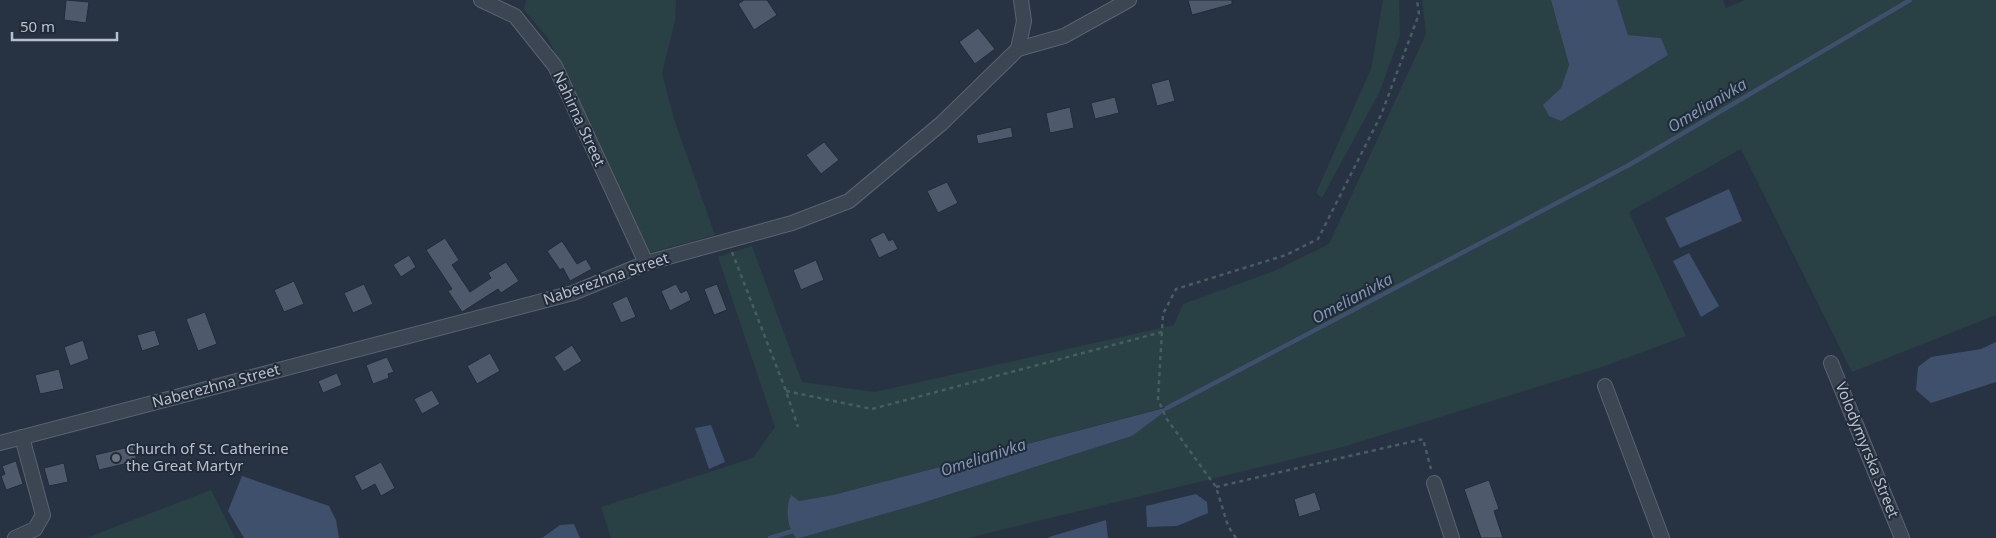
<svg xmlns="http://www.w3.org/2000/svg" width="1996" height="538" font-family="'Noto Sans',sans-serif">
	<rect width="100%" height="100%" fill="#273343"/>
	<g fill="#294044">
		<polygon points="526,0 676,0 675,21 662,73 674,119 715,235 649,253 548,38 524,10"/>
		<polygon points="1383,0 1399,0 1400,35 1380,91 1322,198 1316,193 1371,69"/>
		<polygon points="1422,0 1551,0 1569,65 1561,88 1660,38 1628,35 1617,0 1723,0 1726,8 1745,0 1996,0 1996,315 1852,372 1741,149 1629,212 1686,336 1602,367 1343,447 968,538 800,538 919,504 1132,436 1170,406 833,495 799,501 791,532 796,538 611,538 601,507 753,458 775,427 718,257 752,246 802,382 875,392 1174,325 1183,304 1274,271 1329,244 1426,34"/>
		<polygon points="211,490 235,538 86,538"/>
	</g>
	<g fill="#3e506b">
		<polygon points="1551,0 1617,0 1628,35 1661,38 1668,55 1561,121 1549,116 1543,105 1561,88 1569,65"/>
		<polygon points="1729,189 1742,221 1680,248 1665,218"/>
		<polygon points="1689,253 1719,306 1701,317 1673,261"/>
		<polygon points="1996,342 1996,382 1931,403 1916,390 1918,367 1931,357 1981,349"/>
		<path d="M1172,406l-40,30 -213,68 -119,34h-4c-9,-10 -11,-31 -5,-43l8,6 34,-6z"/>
		<polygon points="711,425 725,462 709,469 695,428"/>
		<polygon points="242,476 329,506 336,520 339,538 244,538 228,511"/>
		<polygon points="1196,494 1207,502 1208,513 1177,526 1147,527 1146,506"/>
		<polygon points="1106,520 1108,538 1049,538 1049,537"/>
		<polygon points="574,524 580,538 542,538 560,525"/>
	</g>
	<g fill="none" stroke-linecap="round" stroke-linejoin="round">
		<g stroke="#3e506b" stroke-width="4.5">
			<polyline points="1167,408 1629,165 1910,0"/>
			<polyline points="770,538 796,530"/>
		</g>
	</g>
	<g fill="#4e5a6b" stroke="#222c3a">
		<polygon points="66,0 89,2 86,23 64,20"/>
		<polygon points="744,0 767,0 777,15 754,30 738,4"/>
		<polygon points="1188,0 1232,0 1232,4 1192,15"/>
		<polygon points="978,28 995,49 975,64 959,42"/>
		<polygon points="1169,79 1175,101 1157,106 1151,84"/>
		<polygon points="1115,97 1119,113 1095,119 1091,103"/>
		<polygon points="1070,107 1074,128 1050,133 1046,113"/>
		<polygon points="1011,127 1013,137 978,144 976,135"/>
		<polygon points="824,142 839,160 821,174 806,155"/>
		<polygon points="947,182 958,203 938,213 927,191"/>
		<polygon points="884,232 889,241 893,239 898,249 879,258 870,239"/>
		<polygon points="445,238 459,260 452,265 470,292 491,278 488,273 506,262 519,281 501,293 498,289 462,312 448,291 452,289 426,250"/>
		<polygon points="562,241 577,264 586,259 592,269 570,281 563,268 560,270 547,251"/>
		<polygon points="409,255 416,267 401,277 393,265"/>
		<polygon points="816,260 824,280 801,290 793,270"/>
		<polygon points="294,281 304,304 284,312 274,290"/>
		<polygon points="364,284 373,304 353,313 344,293"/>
		<polygon points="676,284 681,293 687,290 691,300 670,311 661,291"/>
		<polygon points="717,284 727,310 714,315 704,289"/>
		<polygon points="627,296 636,317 621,323 612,303"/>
		<polygon points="205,312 217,344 198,351 186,319"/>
		<polygon points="155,330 160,345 142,351 137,335"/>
		<polygon points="83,340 89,359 70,366 64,347"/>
		<polygon points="572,345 582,361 564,372 554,357"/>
		<polygon points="490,353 500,371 477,384 467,366"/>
		<polygon points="387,357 394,372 388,374 389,378 373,384 366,365"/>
		<polygon points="59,369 64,389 40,394 35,375"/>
		<polygon points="337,373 342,385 323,393 318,381"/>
		<polygon points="432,390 440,404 422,414 414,399"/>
		<polygon points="133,446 137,461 99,470 95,455"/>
		<polygon points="16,461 23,484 6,490 1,476 5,474 2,466"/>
		<polygon points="381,462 395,488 381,496 375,484 362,491 354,476"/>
		<polygon points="64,463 68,482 49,486 44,468"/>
		<polygon points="1489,480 1499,509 1494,511 1503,538 1481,538 1464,489"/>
		<polygon points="1315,492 1321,510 1299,517 1294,499"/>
	</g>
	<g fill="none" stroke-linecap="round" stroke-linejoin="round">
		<defs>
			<g id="street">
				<polyline points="481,0 515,16 555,66 646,263"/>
				<polyline points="1018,49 1024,21 1021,0"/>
				<polyline points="1831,363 1902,538"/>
				<polyline points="1605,386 1662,538"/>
				<polyline points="0,443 573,293 646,263 792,223 849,201 942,123 1018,49 1064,36 1129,0"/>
				<polyline points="1434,483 1452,538"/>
				<polyline points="15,538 35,529 43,515 22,437"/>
			</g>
		</defs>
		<use href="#street" stroke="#5a6370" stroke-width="16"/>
		<g stroke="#485d60" stroke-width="2.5" stroke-dasharray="4 4" stroke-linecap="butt">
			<polyline points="732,252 786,391 798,427"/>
			<polyline points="786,391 872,409 1162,332"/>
			<polyline points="1216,487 1423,439 1431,469"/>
			<polyline points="1236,538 1228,526 1216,487 1166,418 1158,399 1163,314 1176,289 1286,255 1318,239 1381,115 1419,14 1417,0"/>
		</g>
		<use href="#street" stroke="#3c4552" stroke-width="14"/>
	</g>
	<circle fill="#6b7280" stroke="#202a38" stroke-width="2" cx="116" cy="458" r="5"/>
	<g text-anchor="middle" stroke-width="4" stroke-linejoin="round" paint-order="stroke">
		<g font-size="15" fill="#b9c0cc" stroke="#202a38">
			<text transform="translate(579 119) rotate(65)" y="5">Nahirna Street</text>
			<text transform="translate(606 279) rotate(-19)" y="5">Naberezhna Street</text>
			<text transform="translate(216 386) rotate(-15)" y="5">Naberezhna Street</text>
			<text transform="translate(1867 450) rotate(68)" y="5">Volodymyrska Street</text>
		</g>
		<g font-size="15" fill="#b9c0cc" stroke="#202a38" text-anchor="start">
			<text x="126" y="454">Church of St. Catherine<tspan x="126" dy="17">the Great Martyr</tspan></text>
		</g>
		<g font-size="16" font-style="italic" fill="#8196b2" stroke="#202a38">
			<text transform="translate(1707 105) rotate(-31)" y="6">Omelianivka</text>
			<text transform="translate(1352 298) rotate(-28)" y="6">Omelianivka</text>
			<text transform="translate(983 457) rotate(-18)" y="6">Omelianivka</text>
		</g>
	</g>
	<path d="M12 32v8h105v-8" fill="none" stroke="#b9c0cc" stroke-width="2.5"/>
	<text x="20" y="32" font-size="15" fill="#b9c0cc" stroke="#202a38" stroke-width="4" paint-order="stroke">50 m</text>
</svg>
